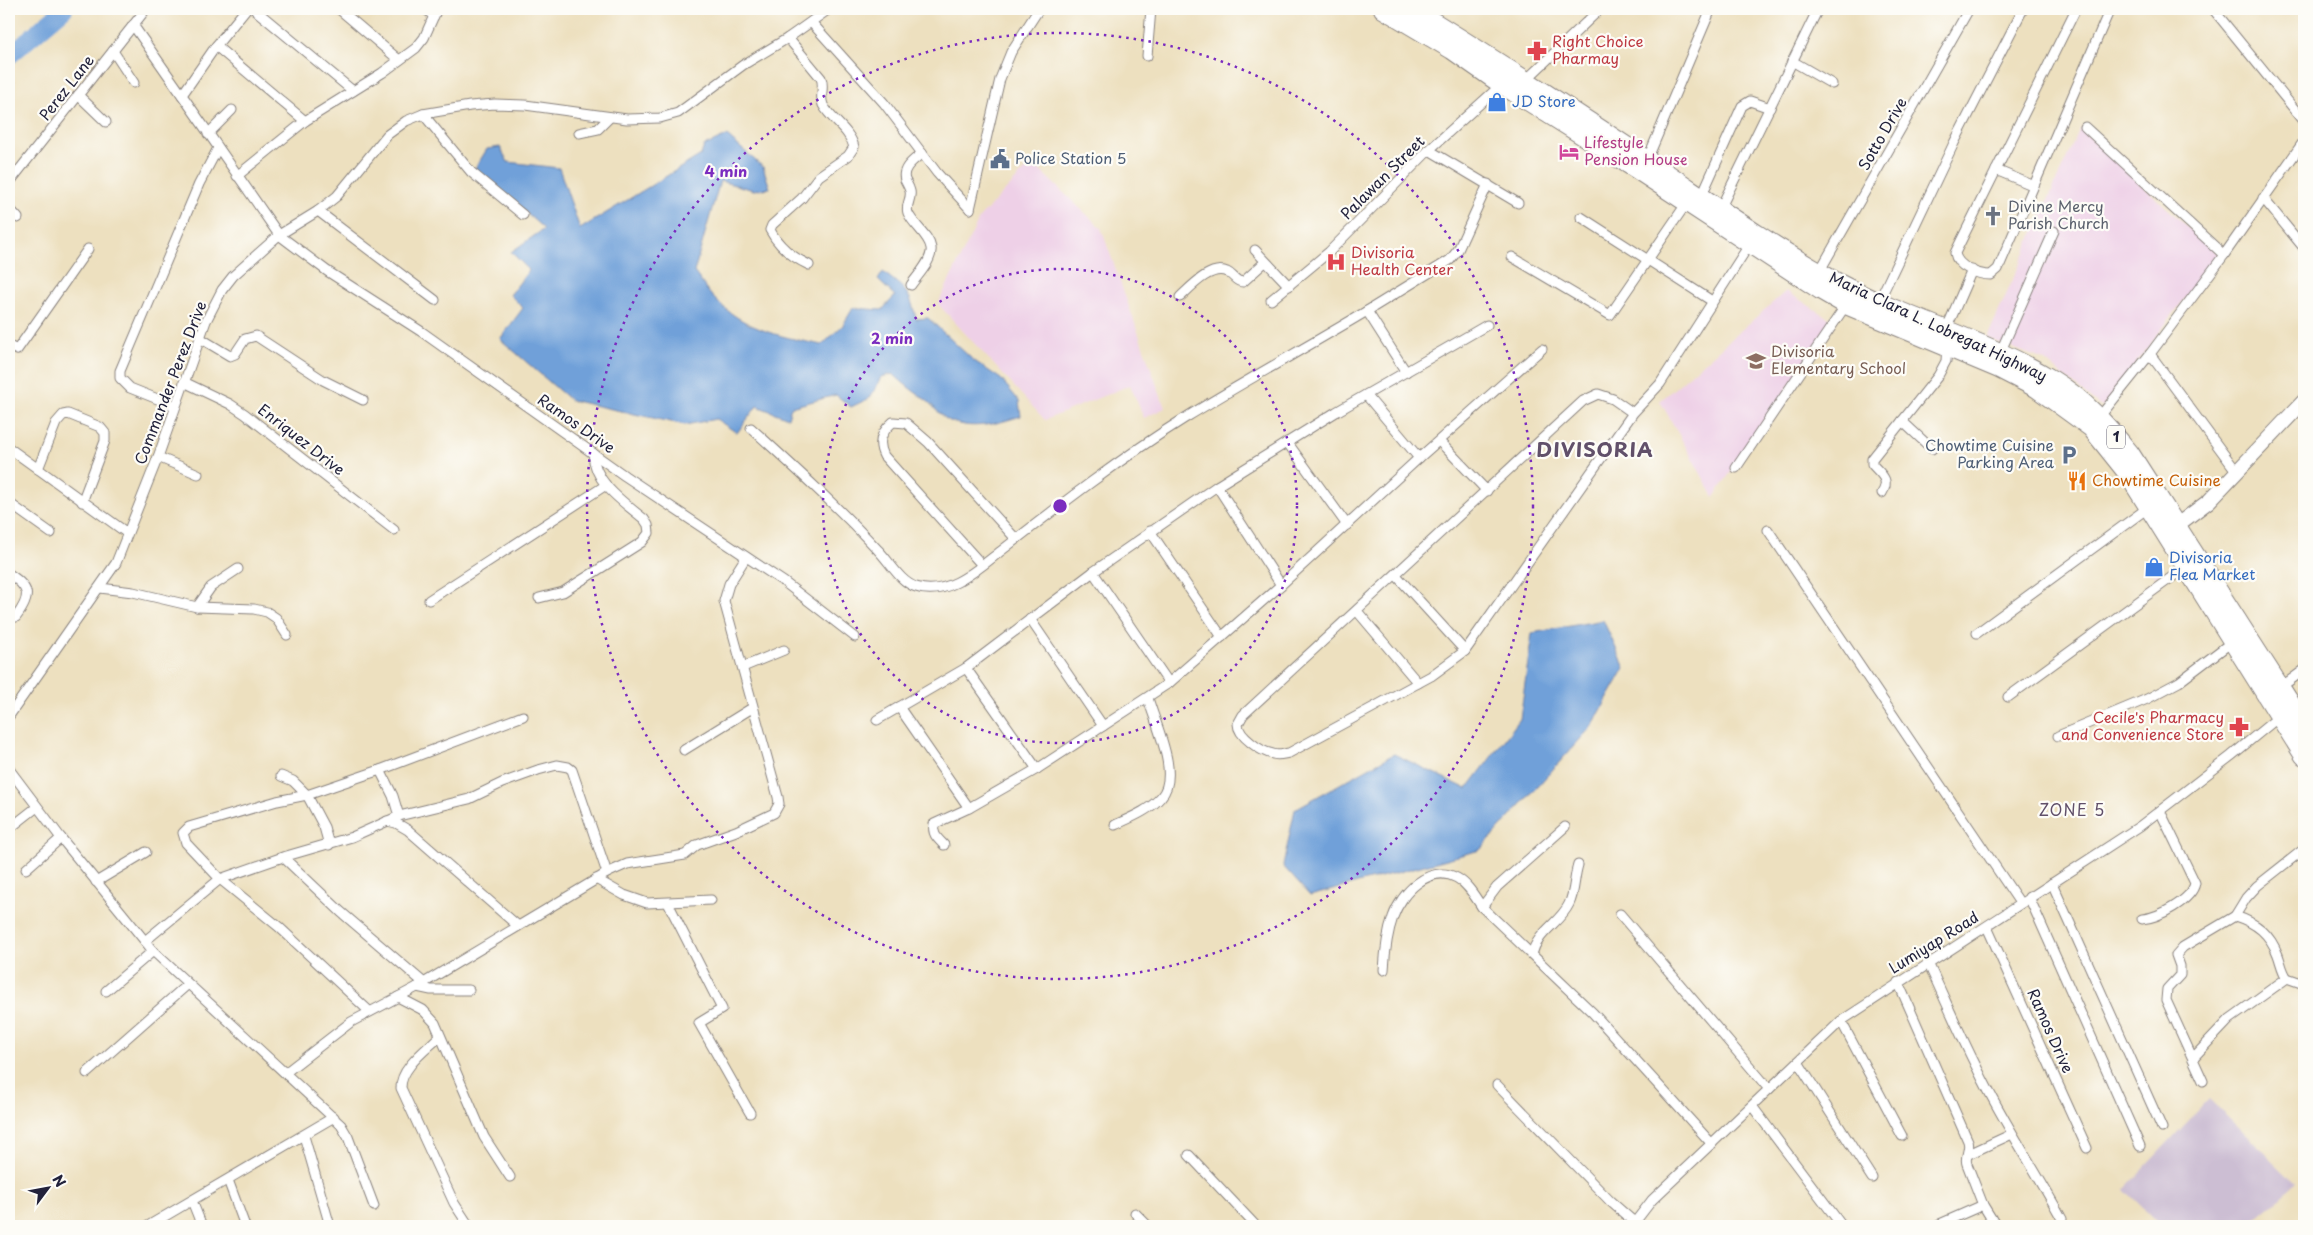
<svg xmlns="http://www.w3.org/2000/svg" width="2313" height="1235" font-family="'Playpen Sans',sans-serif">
	<rect width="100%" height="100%" fill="#fdfcf7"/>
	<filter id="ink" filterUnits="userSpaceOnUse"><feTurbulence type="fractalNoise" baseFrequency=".02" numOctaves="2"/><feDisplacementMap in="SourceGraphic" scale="10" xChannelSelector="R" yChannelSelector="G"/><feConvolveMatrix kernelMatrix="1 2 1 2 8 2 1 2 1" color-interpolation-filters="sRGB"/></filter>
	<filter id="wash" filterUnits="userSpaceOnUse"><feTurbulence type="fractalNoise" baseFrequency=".0096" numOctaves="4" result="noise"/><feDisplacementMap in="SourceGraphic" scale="20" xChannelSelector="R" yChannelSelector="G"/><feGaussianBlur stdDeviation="1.12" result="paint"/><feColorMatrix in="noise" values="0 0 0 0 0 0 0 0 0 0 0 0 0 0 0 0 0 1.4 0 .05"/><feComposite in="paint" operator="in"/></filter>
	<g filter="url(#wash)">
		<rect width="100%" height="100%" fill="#ede0bf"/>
		<g fill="#eed0e7">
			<polygon points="2080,128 2218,255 2102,408 2044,360 1987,338"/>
			<polygon points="1032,163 1101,228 1165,408 1144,418 1130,385 1045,420 938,304 980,217"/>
			<polygon points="1786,291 1833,321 1714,497 1660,401"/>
			<polygon points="2154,557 2163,571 2155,576 2146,563"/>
		</g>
		<polygon fill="#ccbed3" points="2209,1099 2296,1184 2246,1226 2161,1226 2124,1189"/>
		<g fill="#6fa0d9" stroke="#48618a">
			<path d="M727,136l36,31 7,21 -16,2 -34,-9 -26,91c8,10 15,23 25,31 29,28 65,34 103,42l21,-20 10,-17 29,2 13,-14 -17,-16 5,-8c22,17 27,19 33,47l12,-1 45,42 28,19 18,22 2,15c-22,7 -48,15 -71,5 -9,-4 -16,-15 -24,-21 -12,-8 -22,-16 -33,-26l-12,3 -11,21 -19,9 -15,-12 -45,12 -3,11 -31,-12 -20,27 -21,-14 -31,6 -115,-25 -70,-61 23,-31 -13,-13 19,-25 -18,-18 33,-23 -45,-40 -12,-6 -13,-13 13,-21 13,-2 8,15 51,6 21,61 121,-74 3,-9z"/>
			<polygon points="1603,620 1625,668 1592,726 1480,850 1310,896 1283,866 1295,809 1394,754 1467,789 1520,719 1532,633"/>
		</g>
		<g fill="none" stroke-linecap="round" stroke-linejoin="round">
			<polyline stroke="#6fa0d9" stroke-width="18" points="9,56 64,9"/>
		</g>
	</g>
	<g filter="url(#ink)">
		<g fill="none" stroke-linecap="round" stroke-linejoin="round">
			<defs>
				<g id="street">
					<polyline points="246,9 216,46 182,95 279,235 327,271 422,332 625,476 784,582 855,637"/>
					<polyline points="254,9 353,91"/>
					<polyline points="339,9 399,60"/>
					<polyline points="425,9 434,16"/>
					<path d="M2076,9l-121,244c2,14 23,22 36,22l7,-6 112,-260"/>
					<polyline points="2213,9 2304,121"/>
					<polyline points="2303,9 2304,10"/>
					<polyline points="811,22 884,103 937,173 970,209"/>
					<polyline points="133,25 182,95"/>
					<path d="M788,38l33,40c4,9 -2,18 2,27 8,15 27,25 31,42l-6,9 -29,20 -17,22 -30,27 -2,5c9,17 22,27 39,35"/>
					<polyline points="216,46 305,121"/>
					<polyline points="113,51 134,83"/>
					<polyline points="1147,56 1151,9"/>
					<polyline points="1792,61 1832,84"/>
					<polyline points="1525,81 1600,9"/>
					<polyline points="78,95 106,122"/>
					<polyline points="423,114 471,172 523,215"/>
					<polyline points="2085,127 2224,255"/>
					<polyline points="579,133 598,129 610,117"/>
					<polyline points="208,134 232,110"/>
					<polyline points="1429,150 1518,203"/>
					<polyline points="1647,160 1711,9"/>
					<polyline points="1996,170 2032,185"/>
					<polyline points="237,176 305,121 382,73 416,48 424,38 437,9"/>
					<polyline points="9,183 146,9"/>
					<polyline points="1701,197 1742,106 1750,101 1770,108"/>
					<polyline points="2263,198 2304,248"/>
					<polyline points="9,208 18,218"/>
					<polyline points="970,209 1000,79 1011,52 1039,9"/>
					<polyline points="1720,209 1818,9"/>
					<polyline points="318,211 435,300"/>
					<polyline points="1581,217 1712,301"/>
					<polyline points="1255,250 1289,286"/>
					<polyline points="1512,257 1610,315 1686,204"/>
					<polyline points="1818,274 1969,9"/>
					<path d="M911,285c6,-9 22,-25 20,-37 -2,-13 -18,-23 -23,-35 -3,-8 4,-14 2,-22 -1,-4 -3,-7 -5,-11 -4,-12 9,-20 17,-27"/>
					<path d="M1180,297c10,-9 31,-33 47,-25 7,3 8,10 16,10l22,-20"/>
					<polyline points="1271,300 1329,252 1429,150 1502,84"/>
					<polyline points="1878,303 1954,143 2023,9"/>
					<polyline points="1367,311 1450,260 1458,250 1488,184"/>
					<polyline points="1945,332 1972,270"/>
					<polyline points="200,338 230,356 235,354 245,339 256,336 323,380 363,400"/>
					<polyline points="9,346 17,350 88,249"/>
					<polyline points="2000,353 2054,231"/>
					<polyline points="2150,354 2237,472"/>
					<polyline points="184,382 230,404 245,414 394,530"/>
					<polyline points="1366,395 1419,458"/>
					<polyline points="175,406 130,388 120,378 120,371 199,184 218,148"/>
					<path d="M1633,413l-20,-14 -15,-5 -15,7 -340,314 -5,9c0,12 23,28 35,30 5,2 10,0 16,-1l142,-77 34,-25 168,-238 27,-29 91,-142"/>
					<polyline points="2097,420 2150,354 2224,255 2304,141"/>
					<polyline points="1902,421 1932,449"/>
					<path d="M751,428c43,39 87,79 127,122 12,12 22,32 38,37 31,11 63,-19 85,-36 59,-46 120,-93 184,-133 60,-37 122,-71 182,-107l39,61"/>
					<polyline points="1439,441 1487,491"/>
					<polyline points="1287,442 1347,525"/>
					<polyline points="9,448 127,533"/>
					<polyline points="158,457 198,474"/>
					<polyline points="1736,468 1846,305"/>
					<polyline points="38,469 56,423 63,415 68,414 100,427 105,433 105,441 82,502"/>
					<polyline points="1217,486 1281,585"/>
					<path d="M1882,493c9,-14 -2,-19 -10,-29v-5l66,-83 8,-15 1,-16"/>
					<polyline points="9,503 51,533"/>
					<polyline points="1768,530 2020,903"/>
					<polyline points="1150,531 1222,637"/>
					<path d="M982,565l-98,-109c-7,-14 -3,-24 9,-34l13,1 22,19 88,97"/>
					<polyline points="1093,572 1169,683"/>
					<path d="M9,574c22,14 22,23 7,43"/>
					<polyline points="1396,575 1465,651"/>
					<polyline points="100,588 133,592 197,607 254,609 267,612 276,618 287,635"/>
					<path d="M539,598l24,-6 79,-50 7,-9 -1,-8 -4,-6c-22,-18 -50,-36 -51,-66"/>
					<polyline points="429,600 606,485"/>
					<polyline points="197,607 211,587 238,569"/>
					<polyline points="1357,611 1418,683"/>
					<polyline points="1030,619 1103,726"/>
					<polyline points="1977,633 2149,507"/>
					<polyline points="743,667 784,650"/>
					<polyline points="966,668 1037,769"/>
					<polyline points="2281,687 2304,670"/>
					<polyline points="2008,697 2187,566"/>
					<polyline points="899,707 969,808 1037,769 1169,683 1281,585 1419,458 1542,349"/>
					<polyline points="9,716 116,563 158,457 206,321 222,290 233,276 279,235 318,211 337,196 387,135 406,121 423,114 470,106 495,104 525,105 627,119 660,118 678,113 743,65 788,38 829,9"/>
					<polyline points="877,720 966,668 1093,572 1217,486 1336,412 1487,325"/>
					<polyline points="2058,736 2147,699 2179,682 2233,641"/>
					<polyline points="684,750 752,708"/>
					<polyline points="9,769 61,838 153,951 341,1125 348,1137 374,1206"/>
					<polyline points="380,770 523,716"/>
					<polyline points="281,776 293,781 307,795"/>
					<polyline points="307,795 277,801 189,827 183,833 186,843 220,879 279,927 369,1011"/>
					<polyline points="387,821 396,823 408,830 518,926"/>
					<path d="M1115,825c15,-7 35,-15 46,-28 20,-22 -6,-73 -13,-99"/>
					<polyline points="1565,827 1497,887 1482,907 1593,1013 1712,1144"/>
					<polyline points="9,829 37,807"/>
					<polyline points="329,845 324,827 307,795 380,770 393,796 399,816"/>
					<path d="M944,845c-7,-7 -12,-11 -10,-21l35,-16"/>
					<polyline points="283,857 341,912 424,983"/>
					<polyline points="26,869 61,838"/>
					<polyline points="596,879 624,895 647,903 711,900"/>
					<polyline points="96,882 146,852"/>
					<polyline points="2052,883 2162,1128"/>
					<polyline points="2029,897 2140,1146"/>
					<polyline points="668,903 722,1009 699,1023 750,1113"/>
					<polyline points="1620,914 1769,1089"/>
					<polyline points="2235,916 2246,898 2257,886 2304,849"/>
					<path d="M2142,919c16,-1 50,-19 53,-36l-35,-72"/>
					<polyline points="1987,927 2087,1148"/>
					<polyline points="145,941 220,879 283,857 352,837 399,816 469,799 502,783 538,770 557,765 568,767 572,770 607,873"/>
					<path d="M1532,954c6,-23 28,-31 37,-50 6,-12 5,-27 9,-39"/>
					<path d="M1928,963c17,36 32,72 50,107 25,52 57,99 84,149"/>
					<path d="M1384,970c1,-18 3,-36 9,-53 8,-24 37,-54 64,-39 11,6 18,19 25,29"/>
					<path d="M1898,982l70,159c3,9 -4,15 -1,23l16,41 13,21"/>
					<polyline points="417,987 431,990 469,990"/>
					<polyline points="106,991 153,951"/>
					<polyline points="398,997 423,1010 435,1023 484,1137 510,1177"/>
					<polyline points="1841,1021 1902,1136"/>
					<path d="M440,1036c-13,13 -40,32 -39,52l53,115 15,23"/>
					<polyline points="2193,1058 2230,1019 2287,978"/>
					<polyline points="1798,1062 1872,1178"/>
					<polyline points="87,1073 188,984"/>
					<polyline points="285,1073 351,1022 417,987 607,873 627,864 685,855 697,845 736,831 774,813 779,804 778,797 724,601 729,584 746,557"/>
					<path d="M2203,1081l-37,-81 1,-11 13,-14v-9l-4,-11 7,-8 52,-31c22,7 35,18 43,39 3,8 4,16 9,23l17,6"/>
					<polyline points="1497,1085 1610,1201 1634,1222"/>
					<polyline points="1752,1106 1842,1226"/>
					<polyline points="304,1136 330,1226"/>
					<polyline points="1969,1154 2012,1134"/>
					<polyline points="1189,1155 1256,1226"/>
					<polyline points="228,1180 245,1226"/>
					<polyline points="192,1201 202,1226"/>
					<polyline points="1135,1213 1148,1226"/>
					<polyline points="148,1226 334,1117"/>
					<polyline points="1632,1226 1652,1200 1841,1021 2140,826 2231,756 2281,715"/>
					<polyline points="1935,1226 1983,1205"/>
				</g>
				<polyline id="secondary" points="2168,532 2209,501 2304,401"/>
				<g id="highway">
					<polyline points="1383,9 1452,50 1502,85 1634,168 1820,290 1846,305 1999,369 2036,388 2091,428 2127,473 2304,756"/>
					<path d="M1413,9c79,48 156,99 233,150 60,40 119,83 182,118 72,41 155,60 225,103 31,19 54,45 77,73l174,271"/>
				</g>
			</defs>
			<use href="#street" stroke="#88817d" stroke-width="11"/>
			<use href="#secondary" stroke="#88817d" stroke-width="16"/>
			<use href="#highway" stroke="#88817d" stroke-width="20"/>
			<use href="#street" stroke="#fff" stroke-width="9"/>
			<use href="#secondary" stroke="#fff" stroke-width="14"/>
			<use href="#highway" stroke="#fff" stroke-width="18"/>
		</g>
	</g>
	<g fill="none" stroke="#7b2cbf" stroke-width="2.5" stroke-dasharray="2.5 5">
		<circle cx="1060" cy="506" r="237"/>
		<circle cx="1060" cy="506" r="473"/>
	</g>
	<defs>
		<symbol id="pharmacy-bare" viewBox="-9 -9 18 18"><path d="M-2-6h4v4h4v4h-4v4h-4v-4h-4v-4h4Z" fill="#e0444e" stroke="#fdfcf7" stroke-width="2.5" paint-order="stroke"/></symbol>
		<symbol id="shop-bare" viewBox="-9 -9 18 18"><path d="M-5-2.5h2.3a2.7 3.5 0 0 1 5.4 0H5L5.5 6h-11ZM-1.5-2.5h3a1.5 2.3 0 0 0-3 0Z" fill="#3f7fe0" stroke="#fdfcf7" stroke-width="2.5" paint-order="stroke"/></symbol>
		<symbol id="hotel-bare" viewBox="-9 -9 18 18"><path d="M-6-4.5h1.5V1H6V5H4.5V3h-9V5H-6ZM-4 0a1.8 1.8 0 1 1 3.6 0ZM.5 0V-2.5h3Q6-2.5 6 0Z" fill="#d1479c" stroke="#fdfcf7" stroke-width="2.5" paint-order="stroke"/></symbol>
		<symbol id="civic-bare" viewBox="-9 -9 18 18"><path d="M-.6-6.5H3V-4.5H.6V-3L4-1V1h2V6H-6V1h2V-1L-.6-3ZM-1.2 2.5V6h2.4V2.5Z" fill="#5c6f8a" stroke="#fdfcf7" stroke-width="2.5" paint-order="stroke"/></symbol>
		<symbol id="church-bare" viewBox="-9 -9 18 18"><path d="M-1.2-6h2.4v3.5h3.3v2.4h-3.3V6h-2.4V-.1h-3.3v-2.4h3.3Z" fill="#6b7280" stroke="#fdfcf7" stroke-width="2.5" paint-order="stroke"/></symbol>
		<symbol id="hospital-bare" viewBox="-9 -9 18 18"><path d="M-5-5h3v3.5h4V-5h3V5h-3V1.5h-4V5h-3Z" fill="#e0444e" stroke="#fdfcf7" stroke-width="2.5" paint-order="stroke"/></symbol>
		<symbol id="school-bare" viewBox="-9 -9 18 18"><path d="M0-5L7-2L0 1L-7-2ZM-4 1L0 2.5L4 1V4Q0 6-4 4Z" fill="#8d6e63" stroke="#fdfcf7" stroke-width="2.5" paint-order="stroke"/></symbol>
		<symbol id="parking-bare" viewBox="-9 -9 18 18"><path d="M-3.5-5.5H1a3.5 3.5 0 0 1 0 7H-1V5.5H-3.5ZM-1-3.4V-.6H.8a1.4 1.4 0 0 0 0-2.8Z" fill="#5c6f8a" stroke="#fdfcf7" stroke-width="2.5" paint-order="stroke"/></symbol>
		<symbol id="restaurant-bare" viewBox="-9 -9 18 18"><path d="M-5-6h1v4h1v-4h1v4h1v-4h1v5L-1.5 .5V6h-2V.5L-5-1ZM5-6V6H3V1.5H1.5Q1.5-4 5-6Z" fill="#e8710a" stroke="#fdfcf7" stroke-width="2.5" paint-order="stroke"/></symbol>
	</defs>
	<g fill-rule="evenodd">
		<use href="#pharmacy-bare" x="1523" y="37" width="28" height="28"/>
		<use href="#shop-bare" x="1483" y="88" width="28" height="28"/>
		<use href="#hotel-bare" x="1555" y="138" width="28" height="28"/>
		<use href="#civic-bare" x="986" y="145" width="28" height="28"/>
		<use href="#church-bare" x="1979" y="202" width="28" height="28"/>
		<use href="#hospital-bare" x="1322" y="248" width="28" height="28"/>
		<use href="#school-bare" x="1742" y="347" width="28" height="28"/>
		<use href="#parking-bare" x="2055" y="441" width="28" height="28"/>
		<use href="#restaurant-bare" x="2063" y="467" width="28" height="28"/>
		<use href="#shop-bare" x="2140" y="553" width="28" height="28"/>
		<use href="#pharmacy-bare" x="2225" y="713" width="28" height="28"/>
	</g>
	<g text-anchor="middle" stroke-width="4.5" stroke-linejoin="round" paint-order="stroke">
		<rect fill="#fdfcf7" stroke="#646373" stroke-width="1" x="2107" y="425.5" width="18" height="23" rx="4"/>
		<g font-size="14" font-weight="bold" fill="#22223b">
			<text x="2116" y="442">1</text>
		</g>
		<g font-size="15" fill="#be3a42" stroke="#fdfcf7" text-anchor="start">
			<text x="1552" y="47">Right Choice<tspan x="1552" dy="17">Pharmay</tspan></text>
			<text x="1351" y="258">Divisoria<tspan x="1351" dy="17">Health Center</tspan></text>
			<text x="2224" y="723" text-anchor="end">Cecile's Pharmacy<tspan x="2224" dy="17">and Convenience Store</tspan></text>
		</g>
		<g font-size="15" fill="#22223b" stroke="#fdfcf7">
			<text transform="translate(67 88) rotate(-52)" y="5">Perez Lane</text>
			<text transform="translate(1883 134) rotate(-60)" y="5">Sotto Drive</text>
			<text transform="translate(1383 178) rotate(-45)" y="5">Palawan Street</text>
			<text transform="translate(1938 327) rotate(25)" y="5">Maria Clara L. Lobregat Highway</text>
			<text transform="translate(171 383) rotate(-69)" y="5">Commander Perez Drive</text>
			<text transform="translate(576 424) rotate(35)" y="5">Ramos Drive</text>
			<text transform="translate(301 440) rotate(38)" y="5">Enriquez Drive</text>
			<text transform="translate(1934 943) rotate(-32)" y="5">Lumiyap Road</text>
			<text transform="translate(2050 1031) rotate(66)" y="5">Ramos Drive</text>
		</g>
		<g font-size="15" fill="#366cbe" stroke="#fdfcf7" text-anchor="start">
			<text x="1512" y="107">JD Store</text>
			<text x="2169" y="563">Divisoria<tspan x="2169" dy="17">Flea Market</tspan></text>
		</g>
		<g font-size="15" fill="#b23c85" stroke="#fdfcf7" text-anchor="start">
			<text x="1584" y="148">Lifestyle<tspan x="1584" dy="17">Pension House</tspan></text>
		</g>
		<g font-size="15" fill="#4e5e75" stroke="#fdfcf7" text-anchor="start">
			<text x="1015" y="164">Police Station 5</text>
			<text x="2054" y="451" text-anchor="end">Chowtime Cuisine<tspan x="2054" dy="17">Parking Area</tspan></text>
		</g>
		<g font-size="15" fill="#5b616d" stroke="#fdfcf7" text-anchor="start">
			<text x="2008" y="212">Divine Mercy<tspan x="2008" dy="17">Parish Church</tspan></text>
		</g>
		<g font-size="15" fill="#785e54" stroke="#fdfcf7" text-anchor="start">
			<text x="1771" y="357">Divisoria<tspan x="1771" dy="17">Elementary School</tspan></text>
		</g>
		<g font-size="15" fill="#c56008" stroke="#fdfcf7" text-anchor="start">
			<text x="2092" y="486">Chowtime Cuisine</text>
		</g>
		<g font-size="16" letter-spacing="1" fill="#61506a" stroke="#fdfcf7">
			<text x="2072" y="816">ZONE 5</text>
		</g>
		<g font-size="20" font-weight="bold" letter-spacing="1" fill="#61506a" stroke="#fdfcf7">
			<text x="1595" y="457">DIVISORIA</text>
		</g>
	</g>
	<circle cx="1060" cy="506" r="8" fill="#7b2cbf" stroke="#fdfcf7" stroke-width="2.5"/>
	<g font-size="15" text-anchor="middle" font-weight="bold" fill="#7b2cbf" stroke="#fdfcf7" stroke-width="4.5" stroke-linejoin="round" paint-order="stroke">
		<text x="726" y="177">4 min</text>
		<text x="892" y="344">2 min</text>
	</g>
	<rect width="2313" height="1235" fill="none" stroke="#fdfcf7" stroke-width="30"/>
	<g transform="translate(48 1188) rotate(58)" stroke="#fdfcf7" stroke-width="4" paint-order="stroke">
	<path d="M0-4L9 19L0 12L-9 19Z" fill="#22223b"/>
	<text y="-8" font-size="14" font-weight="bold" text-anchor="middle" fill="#22223b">N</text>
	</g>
</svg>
